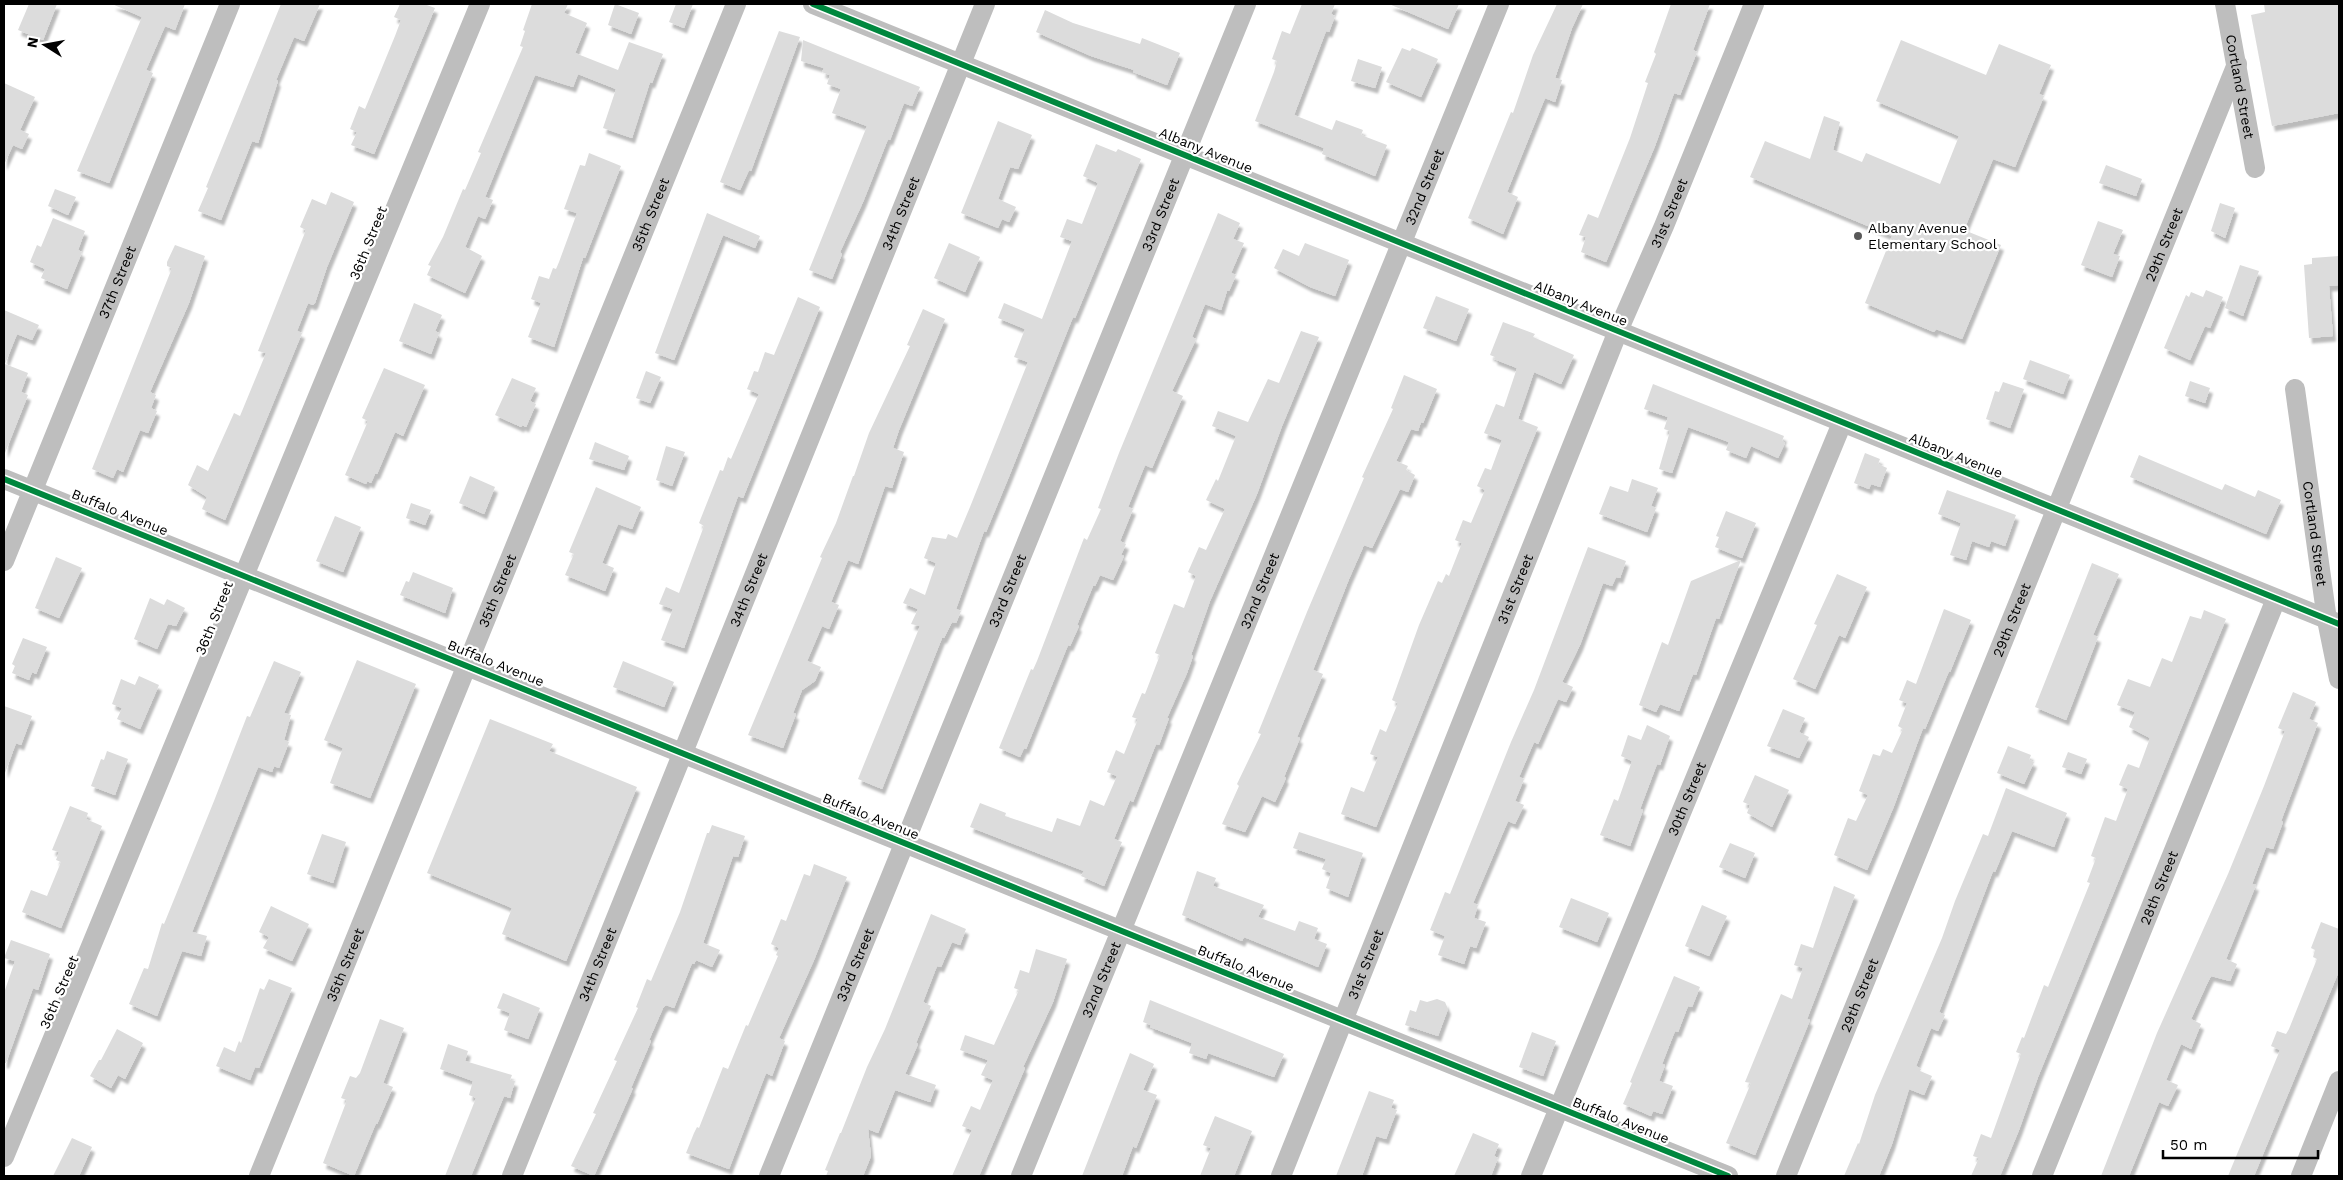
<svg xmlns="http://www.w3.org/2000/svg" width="2343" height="1180" font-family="'Work Sans',sans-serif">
	<defs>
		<filter id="shadow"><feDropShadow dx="3" dy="5.5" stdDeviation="1" flood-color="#0004"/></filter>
	</defs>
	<rect width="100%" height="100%" fill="#fff"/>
	<g fill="#dcdcdc" filter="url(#shadow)">
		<polygon points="29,4 57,4 43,40 18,30"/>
		<polygon points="112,4 185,4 175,30 165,26 146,70 153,73 109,183 77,171 142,17"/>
		<polygon points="281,4 320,4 304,41 294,37 276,80 278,81 258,143 252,141 221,220 198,211 208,188 206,187"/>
		<polygon points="400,4 424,4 435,8 374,154 351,145 357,132 350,129 359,106 365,109 395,36 401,20 394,17"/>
		<polygon points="532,4 568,4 564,13 587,23 575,53 618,70 629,42 663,54 652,83 650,82 632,138 603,128 616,89 578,74 573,87 535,75 485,197 493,200 485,219 478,216 465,247 482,256 465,293 427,275 431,266 428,265 443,237 463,189 465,190 481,153 478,152 523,47 520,46 525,31 523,30"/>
		<polygon points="615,4 639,13 631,34 608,25"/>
		<polygon points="676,4 693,4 684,28 669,22"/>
		<polygon points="1302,4 1335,4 1331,14 1335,16 1329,32 1326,31 1294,115 1332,130 1336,120 1363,130 1361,135 1387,145 1375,176 1322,154 1324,148 1255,121 1274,72 1277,61 1272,59 1282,31 1290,34"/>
		<polygon points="1389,4 1459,4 1448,29"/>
		<polygon points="1557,4 1583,4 1572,28 1555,78 1562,80 1555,102 1545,98 1507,192 1518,197 1503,234 1468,218 1511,112 1513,113 1533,55"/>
		<polygon points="1671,4 1710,4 1693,50 1697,52 1680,95 1674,93 1655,146 1606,262 1581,252 1586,237 1579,235 1588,214 1598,218 1630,138 1648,83 1645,82 1656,54 1654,52"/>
		<polygon points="2264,4 2339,4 2339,113 2272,126 2251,15 2265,12"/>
		<polygon points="1045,10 1073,23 1140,44 1142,38 1180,53 1167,85 1133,72 1134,70 1091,56 1036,32"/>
		<polygon points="779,31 800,37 751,171 749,170 740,190 720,182"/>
		<polygon points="803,40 920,87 912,106 904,103 890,140 888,139 863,202 840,252 842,254 832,279 809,270 867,126 832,113 841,89 827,84 830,75 822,72 824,68 801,61"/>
		<polygon points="1901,40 1986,75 1999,44 2051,65 2039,94 2044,96 2015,167 1993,159 1964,230 2001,245 1962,339 1936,329 1934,332 1865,303 1892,236 1750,177 1765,141 1810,159 1824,116 1840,122 1833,150 1862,162 1866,153 1940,184 1959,136 1876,101"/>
		<polygon points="1402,48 1410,51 1412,48 1438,59 1421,97 1386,82"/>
		<polygon points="1358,59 1382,67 1375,88 1351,81"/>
		<polygon points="4,83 35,97 20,130 29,134 22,149 13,145 4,165"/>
		<polygon points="998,121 1032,135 1018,169 1010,167 998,199 1016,207 1009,222 1002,219 998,228 961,213"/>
		<polygon points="1096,144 1116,152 1118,149 1141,159 1075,318 1073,317 1008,479 986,532 984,531 956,609 961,611 956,623 952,622 944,638 942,638 882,789 858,779 920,626 911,624 918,609 903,603 910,588 925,595 936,563 924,558 932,537 946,539 948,534 957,538 970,507 1028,362 1014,357 1025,329 998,318 1004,303 1042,319 1072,241 1060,237 1067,219 1082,224 1098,183 1083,176"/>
		<polygon points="589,153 621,166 585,258 583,258 554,347 528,337 541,303 531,299 539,276 549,279 553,268 556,269 559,262 577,213 564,209 580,165 585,166"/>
		<polygon points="2106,165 2142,179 2136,196 2099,183"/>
		<polygon points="55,189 76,197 68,215 48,206"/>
		<polygon points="331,192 354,202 327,267 315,303 313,305 308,303 297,331 302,333 225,520 202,509 207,497 188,485 197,465 208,471 234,413 240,416 266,353 258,351 306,230 300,227 312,199 326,205"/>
		<polygon points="2220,203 2235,208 2225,238 2211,231"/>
		<polygon points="707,213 760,236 755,248 723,235 674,360 655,353"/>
		<polygon points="1218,213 1240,223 1233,239 1244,243 1231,273 1236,275 1229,291 1227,291 1221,310 1205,304 1192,337 1196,339 1172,391 1183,396 1152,468 1145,465 1128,507 1133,509 1120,541 1126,544 1121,555 1124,556 1113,580 1100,575 1095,586 1093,586 1077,625 1079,626 1070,646 1068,645 1026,749 1024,748 1020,757 999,748 1031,669 1033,670 1037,661 1084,538 1087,540 1101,509 1098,508 1119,453"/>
		<polygon points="53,218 85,231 78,250 82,252 67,289 41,278 45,269 30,262 37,245 41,247"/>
		<polygon points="2098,221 2123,230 2113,254 2120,256 2112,277 2081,265"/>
		<polygon points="949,243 980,257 965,292 934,278"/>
		<polygon points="1305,243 1349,260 1335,296 1310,287 1274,268 1283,249 1299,256"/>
		<polygon points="175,245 205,256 189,303 150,392 156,395 151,408 157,411 148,433 140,430 123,472 117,469 113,478 92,469 172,268 167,266 167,262"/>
		<polygon points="2339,256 2339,285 2329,286 2333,336 2309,338 2304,265 2312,264 2312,258"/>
		<polygon points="2240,265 2259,271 2243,316 2225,308"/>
		<polygon points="2206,290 2223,297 2210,328 2205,326 2190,360 2164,348 2186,295 2189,297 2191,292 2203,297"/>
		<polygon points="1436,296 1469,309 1456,341 1423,328"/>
		<polygon points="798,297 820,307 743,498 738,496 684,648 661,640 673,609 659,604 666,587 679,593 704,526 699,523 720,470 723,471 728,457 731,459 759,394 747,389 754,371 758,372 765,352 774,355"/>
		<polygon points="414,303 442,315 435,331 439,333 431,354 399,341"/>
		<polygon points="923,309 945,319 899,430 893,448 904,452 892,488 885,486 858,564 848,560 831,602 839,605 829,629 822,626 807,661 821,667 815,681 802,690 793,713 796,714 783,748 748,735 822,558 820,557 836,523 853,476 854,476 869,433 910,346 907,345"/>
		<polygon points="4,310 39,325 32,340 17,334 5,364 28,373 21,392 28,395 5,453"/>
		<polygon points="1503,322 1535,334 1533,337 1574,355 1561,384 1534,372 1518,419 1538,427 1376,827 1341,814 1351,787 1364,792 1378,757 1370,754 1380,729 1386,732 1398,703 1392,700 1419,625 1438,581 1442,583 1446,574 1449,576 1462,543 1455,540 1463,520 1471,523 1485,490 1477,486 1485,468 1491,470 1502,440 1484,433 1496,404 1504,407 1517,368 1494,359 1495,357 1490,355"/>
		<polygon points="1301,331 1319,337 1282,426 1257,494 1210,601 1191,655 1193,656 1187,673 1167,718 1169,718 1159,745 1156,744 1133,802 1130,800 1114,839 1122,842 1104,886 1081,876 1084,871 970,827 980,803 1006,813 1005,816 1052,832 1057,818 1080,826 1090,800 1104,806 1117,776 1107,772 1116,750 1124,754 1138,719 1132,717 1142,693 1145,694 1160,655 1155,653 1174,604 1184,608 1196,576 1188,572 1199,547 1206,550 1225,509 1206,500 1216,479 1218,481 1236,436 1212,426 1218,411 1248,422 1268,379 1279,383"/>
		<polygon points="2030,360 2070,375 2063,394 2023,379"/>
		<polygon points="384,368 425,385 403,436 395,432 377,474 375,474 371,483 367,481 366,484 345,475 368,421 362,418"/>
		<polygon points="646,371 661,377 650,403 636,398"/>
		<polygon points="1404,375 1437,389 1423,423 1421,422 1418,431 1411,429 1396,461 1408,466 1406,470 1415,475 1408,492 1400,489 1372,548 1364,545 1349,579 1313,670 1323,674 1297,737 1300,738 1284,777 1286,778 1275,802 1262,796 1245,832 1222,824 1239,786 1237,784 1261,734 1258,733 1307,612 1364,478 1362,477 1393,409 1391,408"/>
		<polygon points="512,378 536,388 530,401 536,404 526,427 522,425 521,427 495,415"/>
		<polygon points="2190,381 2210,388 2205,403 2185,396"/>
		<polygon points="2003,382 2024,389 2010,428 1986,419 1995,391 1999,392"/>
		<polygon points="1653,384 1784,436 1782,441 1785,443 1778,458 1751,446 1746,458 1726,450 1729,442 1688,427 1672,473 1659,469 1670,431 1664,429 1668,417 1644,409"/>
		<polygon points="595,442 629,456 624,470 589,459"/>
		<polygon points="666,446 685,452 672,486 656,480"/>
		<polygon points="1865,453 1880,459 1878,464 1887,468 1880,487 1871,484 1869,489 1854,483"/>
		<polygon points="2139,455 2222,490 2225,484 2255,497 2258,490 2281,500 2266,534 2130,477"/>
		<polygon points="470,476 495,487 484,514 459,503"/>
		<polygon points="1632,479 1658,488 1651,506 1656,508 1647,532 1599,514 1610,486 1628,492"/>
		<polygon points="596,487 641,507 632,529 618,524 602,563 614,568 605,591 565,575 574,554 569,552"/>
		<polygon points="1947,490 2016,515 2005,546 1991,541 1989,547 1972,541 1966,560 1950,555 1961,523 1938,514"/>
		<polygon points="411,503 431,510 425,525 406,518"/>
		<polygon points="1726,511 1756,523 1742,558 1715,547 1719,537 1716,536"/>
		<polygon points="335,516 361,527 343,572 316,561"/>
		<polygon points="1588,547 1626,561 1620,578 1616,577 1612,586 1603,583 1580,645 1562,682 1573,687 1566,702 1558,699 1538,744 1534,742 1519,777 1524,779 1515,801 1524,805 1515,824 1508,821 1473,903 1478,905 1474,918 1486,922 1476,948 1470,946 1464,964 1438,955 1445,936 1430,930 1445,892 1450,894 1511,742 1534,690"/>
		<polygon points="56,557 82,568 59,618 35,608"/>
		<polygon points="1741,560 1719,619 1716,618 1696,675 1693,674 1679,711 1660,704 1656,712 1639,705 1662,642 1668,645 1691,581"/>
		<polygon points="2092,563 2119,574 2093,635 2098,637 2066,720 2035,707"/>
		<polygon points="413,572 453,588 445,613 400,595 406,581 409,582"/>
		<polygon points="1837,574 1867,587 1845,638 1839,635 1815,689 1793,679 1817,625 1814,624"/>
		<polygon points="150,598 164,605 167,599 185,608 176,626 168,624 157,649 134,639"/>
		<polygon points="1944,609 1971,620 1950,672 1949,671 1925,729 1923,728 1894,806 1867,870 1834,855 1848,818 1856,821 1868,795 1859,791 1873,754 1880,756 1883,749 1892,753 1903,729 1898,726 1907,703 1899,700 1907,680 1916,684"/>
		<polygon points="2204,610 2226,619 2038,1077 2019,1130 2000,1176 1971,1176 1979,1158 1973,1156 1981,1134 1991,1138 2021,1054 2016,1052 2022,1037 2024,1038 2044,985 2048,987 2090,883 2087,882 2096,858 2091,856 2105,817 2116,821 2128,789 2119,785 2126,768 2128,764 2139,768 2150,738 2129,727 2135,712 2117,705 2128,679 2150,687 2162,658 2172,662 2190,616 2201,619"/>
		<polygon points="23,638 47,647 36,674 32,672 29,680 12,673 15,666 12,664"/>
		<polygon points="357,660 416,684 370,798 330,783 343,748 324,740"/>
		<polygon points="274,661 301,672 284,713 291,715 284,740 289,742 279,768 274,766 272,772 258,767 192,932 207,936 201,956 182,951 157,1016 129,1004 144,968 148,969 162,923 164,924 214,801 247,716 250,717"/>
		<polygon points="623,661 674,682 664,707 613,687"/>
		<polygon points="139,676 159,685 140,729 117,719 122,708 112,704 121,679 135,685"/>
		<polygon points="2293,692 2316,702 2309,719 2318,723 2281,821 2283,822 2273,849 2266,847 2252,884 2256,885 2226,959 2237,964 2230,981 2211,976 2206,986 2191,1019 2201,1024 2191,1049 2181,1044 2166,1080 2178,1085 2168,1106 2159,1102 2129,1176 2101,1176 2157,1033 2228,874 2264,786 2285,731 2278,728"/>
		<polygon points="4,706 32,716 21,745 16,743 5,773"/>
		<polygon points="1783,709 1805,718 1799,732 1809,737 1799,758 1767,746"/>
		<polygon points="490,719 553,744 549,751 637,787 566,961 502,934 512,908 427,873"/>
		<polygon points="1647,725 1670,736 1660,765 1657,764 1640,809 1643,810 1630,846 1600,835 1614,799 1618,801 1632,761 1621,756 1628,735 1641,740"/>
		<polygon points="2008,746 2031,755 2029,760 2034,762 2024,784 1997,773"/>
		<polygon points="107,751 128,759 115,795 91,786 101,759 104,760"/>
		<polygon points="2068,752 2087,759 2081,774 2062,767"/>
		<polygon points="1755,775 1789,790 1772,827 1747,813 1750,805 1743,802"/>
		<polygon points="2006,788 2067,813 2054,847 2012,831 1995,872 1993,871 1939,1012 1945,1015 1938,1031 1931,1028 1916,1066 1921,1069 1920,1071 1932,1076 1924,1095 1909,1089 1892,1144 1879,1176 1844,1176 1858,1143 1859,1144 1875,1095 1942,938 1955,901 1983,834 1988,836"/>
		<polygon points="70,806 88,813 86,819 102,826 61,928 22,912 31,890 47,896 61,862 56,860 59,852 52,850"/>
		<polygon points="712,825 745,836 738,857 733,856 703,943 720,950 712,967 696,960 694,964 692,963 674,1008 666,1005 663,1008 649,1040 651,1041 631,1088 633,1088 594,1176 571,1166 596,1114 593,1113 617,1061 614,1060 638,1008 636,1007 647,979 651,981 680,912 707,833 709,833"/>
		<polygon points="1299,832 1363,853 1348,897 1326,888 1331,873 1322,869 1326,859 1293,848"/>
		<polygon points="322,834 346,842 333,883 307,874"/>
		<polygon points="1730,843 1755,853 1745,878 1719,867"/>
		<polygon points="814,864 847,877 814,960 779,1038 785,1041 772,1076 766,1073 729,1169 686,1153 694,1133 697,1127 699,1128 723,1067 728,1069 746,1025 748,1026 778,956 776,955 779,948 771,944 781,919 786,921 804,874 810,876"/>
		<polygon points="1197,871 1216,878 1213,886 1264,905 1258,917 1295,931 1299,921 1318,928 1314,939 1327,944 1318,967 1244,937 1242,941 1182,915"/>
		<polygon points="1834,886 1855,895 1807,1019 1810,1020 1755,1155 1726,1143 1751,1083 1745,1082 1781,994 1792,999 1803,968 1794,965 1801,944 1813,948"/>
		<polygon points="1571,898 1609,913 1597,942 1559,927"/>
		<polygon points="1702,905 1727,916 1709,956 1685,946"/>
		<polygon points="271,906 309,924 292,961 263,948 269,937 259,932"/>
		<polygon points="931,914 966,929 960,945 952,942 941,967 937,966 923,1002 931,1006 916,1043 918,1044 905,1074 936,1085 930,1102 895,1090 878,1133 868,1129 871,1156 863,1176 826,1176 828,1171 825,1170 840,1133 841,1133 867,1067 885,1029"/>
		<polygon points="2321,922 2339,929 2339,971 2254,1176 2228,1176 2280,1050 2271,1046 2277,1031 2286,1034 2289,1029 2317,959 2313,957 2315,950 2311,948"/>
		<polygon points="11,940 50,954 38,990 33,988 6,1063 4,1063 4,993 15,961 4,958"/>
		<polygon points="1036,949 1067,959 1053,1002 1023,1067 1025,1068 979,1176 952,1176 972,1130 962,1126 971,1106 980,1110 993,1080 981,1075 988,1060 960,1050 965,1035 994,1045 1019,990 1014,988 1020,970 1029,973"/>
		<polygon points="1674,976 1700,987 1692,1007 1688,1006 1678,1032 1675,1031 1662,1064 1665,1065 1659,1081 1673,1086 1662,1114 1653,1111 1651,1116 1623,1104 1632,1083 1630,1082"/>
		<polygon points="269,979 292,988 259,1068 255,1067 250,1080 216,1066 224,1047 235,1052 239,1041 241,1043 260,988 264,990"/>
		<polygon points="503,993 540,1008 528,1039 504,1030 510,1013 497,1008"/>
		<polygon points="1437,999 1445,1002 1448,1009 1438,1036 1405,1025 1410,1010 1416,1012 1420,1000 1427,1002"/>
		<polygon points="1150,1000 1284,1054 1274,1077 1208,1053 1206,1059 1189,1053 1192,1043 1150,1027 1151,1025 1143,1022"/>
		<polygon points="380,1019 404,1028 383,1083 393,1087 377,1124 376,1123 354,1176 323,1163 347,1100 341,1098 350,1076 356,1078 360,1073"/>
		<polygon points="117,1029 143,1043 125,1079 118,1075 111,1088 90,1076 99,1060 101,1060"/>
		<polygon points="1532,1032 1556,1041 1543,1076 1519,1067"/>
		<polygon points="448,1044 468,1051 465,1061 512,1075 510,1080 515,1081 510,1098 504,1096 471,1176 445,1176 476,1098 469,1095 473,1081 440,1069"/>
		<polygon points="1130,1053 1154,1064 1143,1090 1157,1095 1136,1148 1133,1146 1122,1176 1082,1176"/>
		<polygon points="1369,1091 1394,1100 1391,1108 1397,1110 1386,1139 1376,1136 1362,1176 1336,1176"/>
		<polygon points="1215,1116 1252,1131 1234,1176 1200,1176 1211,1148 1203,1145"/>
		<polygon points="1473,1133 1499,1144 1494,1156 1498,1158 1491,1176 1454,1176"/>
		<polygon points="72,1138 92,1147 79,1176 53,1176"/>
	</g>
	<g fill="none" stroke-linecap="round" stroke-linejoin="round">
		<g stroke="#bebebe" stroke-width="20">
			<polyline points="813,4 2339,624"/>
			<path id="s1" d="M2225,4l30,164"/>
			<path id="s2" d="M2295,389l32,231 12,59"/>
			<polyline points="4,479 1728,1176"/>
			<path id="s3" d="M4,561l226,-557"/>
			<polyline points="4,1157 480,4"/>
			<path id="s4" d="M259,1176l477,-1172"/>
			<path id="s5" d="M512,1176l473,-1172"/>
			<path id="s6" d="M769,1176l477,-1172"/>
			<path id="s7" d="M1021,1176l478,-1172"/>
			<path id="s8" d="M1281,1176l337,-845 46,-105 90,-222"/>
			<path id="s9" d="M1531,1176l311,-753"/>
			<path id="s10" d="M1786,1176l451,-1112"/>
			<path id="s11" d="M2042,1176l234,-577"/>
			<polyline points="2301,1176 2339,1081"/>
		</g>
		<defs>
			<g id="cycleway">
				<polyline points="813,4 2339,624"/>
				<polyline points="4,479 1728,1176"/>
			</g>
		</defs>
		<use href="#cycleway" stroke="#fff" stroke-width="9"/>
		<use href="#cycleway" stroke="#00873e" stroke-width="6"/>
	</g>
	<circle fill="#595959" stroke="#fff" stroke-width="2" cx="1858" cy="236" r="5"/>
	<g text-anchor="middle" stroke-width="4.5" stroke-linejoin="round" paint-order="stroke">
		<g font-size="14" fill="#000" stroke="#fff">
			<text dy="5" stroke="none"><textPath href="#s1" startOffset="84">Cortland Street</textPath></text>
			<text transform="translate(1206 150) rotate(22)" y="5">Albany Avenue</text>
			<text dy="5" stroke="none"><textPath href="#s7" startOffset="1068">32nd Street</textPath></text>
			<text dy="5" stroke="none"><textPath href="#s5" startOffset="1038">34th Street</textPath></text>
			<text dy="5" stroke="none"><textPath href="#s6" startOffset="1038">33rd Street</textPath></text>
			<text dy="5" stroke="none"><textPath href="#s8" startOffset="1038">31st Street</textPath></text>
			<text dy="5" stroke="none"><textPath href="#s4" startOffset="1038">35th Street</textPath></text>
			<text transform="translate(368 243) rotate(-68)" y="5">36th Street</text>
			<text dy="5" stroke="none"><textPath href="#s10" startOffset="1005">29th Street</textPath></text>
			<text dy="5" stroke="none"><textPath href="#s3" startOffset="301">37th Street</textPath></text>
			<text transform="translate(1581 303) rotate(22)" y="5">Albany Avenue</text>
			<text transform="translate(1956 455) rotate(22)" y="5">Albany Avenue</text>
			<text transform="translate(120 512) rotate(22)" y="5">Buffalo Avenue</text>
			<text dy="5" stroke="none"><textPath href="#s2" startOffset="146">Cortland Street</textPath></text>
			<text dy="5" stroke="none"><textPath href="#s8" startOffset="632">31st Street</textPath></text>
			<text dy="5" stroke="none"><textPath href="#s4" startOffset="632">35th Street</textPath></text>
			<text dy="5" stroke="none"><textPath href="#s5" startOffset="632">34th Street</textPath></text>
			<text dy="5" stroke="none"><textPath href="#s6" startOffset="632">33rd Street</textPath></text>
			<text dy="5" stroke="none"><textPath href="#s7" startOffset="632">32nd Street</textPath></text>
			<text transform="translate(214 618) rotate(-68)" y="5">36th Street</text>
			<text dy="5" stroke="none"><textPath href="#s10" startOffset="600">29th Street</textPath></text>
			<text transform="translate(496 663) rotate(22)" y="5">Buffalo Avenue</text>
			<text dy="5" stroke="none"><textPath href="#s9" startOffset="408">30th Street</textPath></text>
			<text transform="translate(871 816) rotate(22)" y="5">Buffalo Avenue</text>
			<text dy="5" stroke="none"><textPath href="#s11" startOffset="311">28th Street</textPath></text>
			<text dy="5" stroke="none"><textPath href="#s4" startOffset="228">35th Street</textPath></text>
			<text dy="5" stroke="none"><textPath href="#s6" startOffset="228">33rd Street</textPath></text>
			<text dy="5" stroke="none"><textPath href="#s8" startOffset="228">31st Street</textPath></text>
			<text dy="5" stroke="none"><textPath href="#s5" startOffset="228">34th Street</textPath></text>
			<text transform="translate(1246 968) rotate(22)" y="5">Buffalo Avenue</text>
			<text dy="5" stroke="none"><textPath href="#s7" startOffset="212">32nd Street</textPath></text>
			<text transform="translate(59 992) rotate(-67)" y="5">36th Street</text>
			<text dy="5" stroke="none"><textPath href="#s10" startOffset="195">29th Street</textPath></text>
			<text transform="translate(1621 1120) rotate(22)" y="5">Buffalo Avenue</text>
		</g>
		<g font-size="14" fill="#000" stroke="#fff" text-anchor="start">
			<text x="1868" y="233">Albany Avenue<tspan x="1868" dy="16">Elementary School</tspan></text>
		</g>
	</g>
	<rect width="2343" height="1180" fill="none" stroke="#000000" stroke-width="10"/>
	<g transform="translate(45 45) rotate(281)" stroke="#ffffff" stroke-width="4" paint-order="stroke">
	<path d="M0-4L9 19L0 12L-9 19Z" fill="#000000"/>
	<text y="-8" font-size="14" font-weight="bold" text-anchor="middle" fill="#000000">N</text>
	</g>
	<path d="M2163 1150v8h155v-8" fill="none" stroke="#000000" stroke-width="2.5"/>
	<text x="2170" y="1150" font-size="15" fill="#000000" stroke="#ffffff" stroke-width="4" paint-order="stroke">50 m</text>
</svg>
